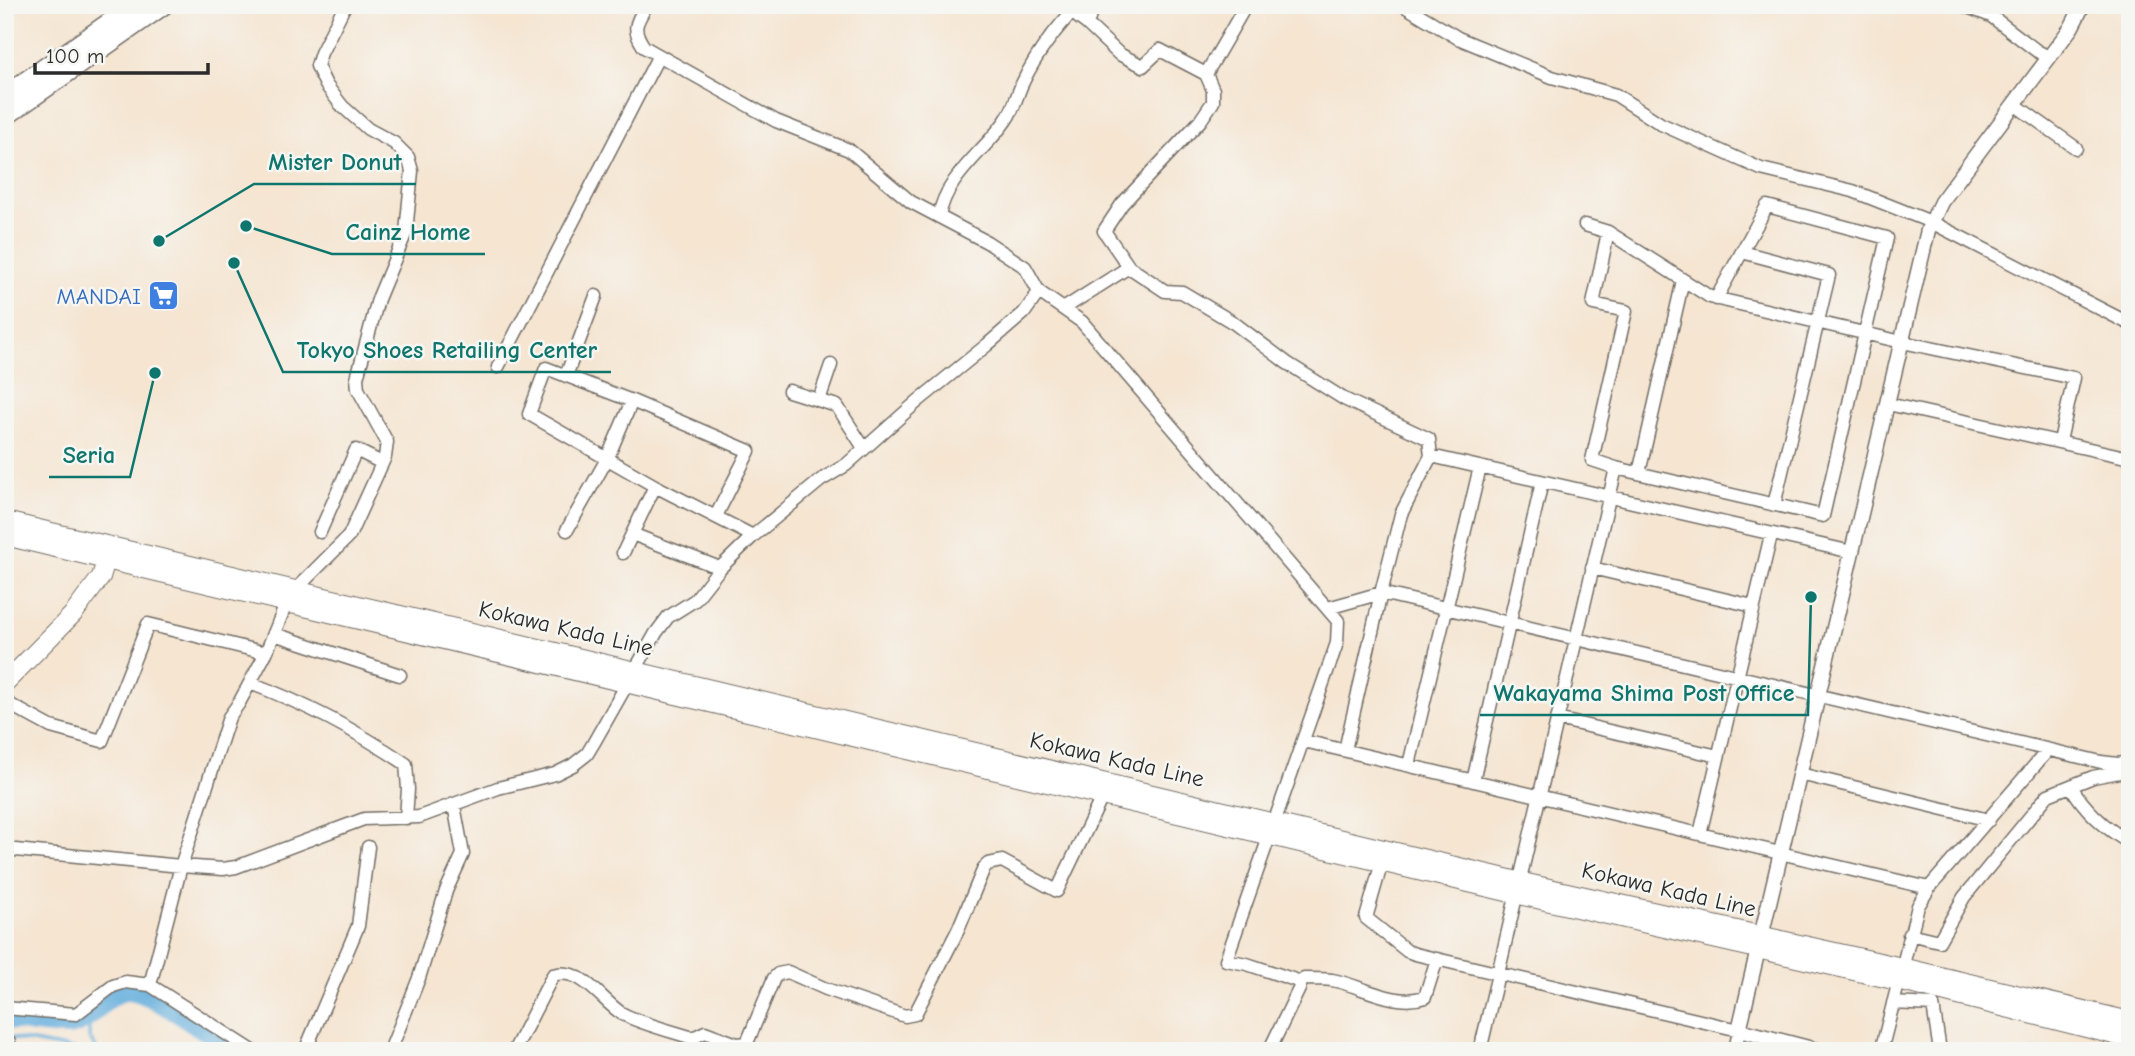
<svg xmlns="http://www.w3.org/2000/svg" width="2135" height="1056" font-family="'Comic Neue',sans-serif">
	<style>
		.lines { fill: none; stroke-linecap: round; stroke-linejoin: round }
		.stream { stroke: #65aedd; stroke-width: 3.5 }
		.river { stroke: #65aedd; stroke-width: 21 }
		.minor-casing { stroke: #726c65; stroke-width: 15 }
		.tertiary-casing { stroke: #726c65; stroke-width: 17 }
		.primary-casing { stroke: #726c65; stroke-width: 20 }
		.trunk-casing { stroke: #726c65; stroke-width: 22 }
		.minor { stroke: #fff; stroke-width: 12 }
		.tertiary { stroke: #fff; stroke-width: 14 }
		.primary { stroke: #fff; stroke-width: 18 }
		.trunk { stroke: #fff; stroke-width: 19 }
		.labels { text-anchor: middle; stroke-width: 5; stroke-linejoin: round; paint-order: stroke }
		.shop-label { font-size: 23px; fill: #366cbe; stroke: #f6f6f2; text-anchor: end }
		.street-label { font-size: 23px; fill: #2b2b2b; stroke: #f6f6f2 }
		.leader { fill: none; stroke: #0f766e; stroke-width: 2.5 }
		.callout-dot { fill: #0f766e; stroke: #f6f6f2; stroke-width: 2.5 }
		.callout-label { font-size: 24px; text-anchor: middle; font-weight: bold; fill: #0f766e; stroke: #f6f6f2; stroke-width: 5; stroke-linejoin: round; paint-order: stroke }
	</style>
	<rect width="100%" height="100%" fill="#f6f6f2"/>
	<filter id="ink" filterUnits="userSpaceOnUse"><feTurbulence type="fractalNoise" baseFrequency=".0143" numOctaves="2"/><feDisplacementMap in="SourceGraphic" scale="14" xChannelSelector="R" yChannelSelector="G"/><feConvolveMatrix kernelMatrix="1 2 1 2 8 2 1 2 1" color-interpolation-filters="sRGB"/></filter>
	<filter id="wash" filterUnits="userSpaceOnUse"><feTurbulence type="fractalNoise" baseFrequency=".00686" numOctaves="4" result="noise"/><feDisplacementMap in="SourceGraphic" scale="28" xChannelSelector="R" yChannelSelector="G"/><feGaussianBlur stdDeviation="1.57" result="paint"/><feColorMatrix in="noise" values="0 0 0 0 0 0 0 0 0 0 0 0 0 0 0 0 0 1.4 0 .05"/><feComposite in="paint" operator="in"/></filter>
	<g filter="url(#wash)">
		<rect width="100%" height="100%" fill="#f5e5d1"/>
		<g class="lines">
			<!-- stream -->
			<path class="stream" d="M 89,1015 L 89,1038 L 98,1051
				M 5,1037 L 82,1051
				M 2033,1051 L 2064,1051"/>
			<!-- river -->
			<path class="river" d="M 5,1018 C 21,1020 56,1027 70,1025 C 93,1021 105,990 130,990 C 151,990 216,1038 237,1051"/>
		</g>
	</g>
	<g filter="url(#ink)">
		<g class="lines">
			<defs>
				<path id="minor" d="M 647,5 C 636,23 631,28 644,47 L 776,121 L 849,150 L 911,202 L 987,242 L 1025,267 L 1039,292 L 1082,322 L 1338,621 L 1337,643 L 1226,960 L 1247,964 L 1301,982 L 1299,989 L 1269,1051
					M 1094,5 L 1087,24 L 1119,54 L 1143,66 L 1160,50 L 1206,74 L 1213,90 L 1213,102 L 1200,121 L 1122,204 L 1104,231 L 1129,267 L 1165,291 L 1182,292 L 1234,323 L 1287,363 L 1344,399 L 1429,439 L 1431,456 L 1401,514 L 1381,593 L 1345,750
					M 1403,5 L 1458,38 L 1552,77 L 1616,95 L 1661,124 L 1761,169 L 1853,191 L 1931,222 L 2130,324
					M 1962,5 L 1991,16 L 2037,51 L 2049,57
					M 1206,74 L 1246,5
					M 2014,104 L 2076,148
					M 939,217 C 945,177 985,151 1006,120 C 1015,108 1017,93 1024,80 C 1035,57 1052,34 1070,14 L 1075,15 L 1087,24
					M 1585,225 L 1608,232 L 1710,297 L 1902,342 L 2074,378 L 2060,441
					M 1742,252 L 1829,275 L 1774,505
					M 1063,309 L 1129,267
					M 498,367 L 658,57
					M 566,376 L 596,296
					M 789,391 L 837,406 L 864,448
					M 819,400 L 831,365
					M 1888,404 L 2130,458
					M 1431,456 L 1852,552
					M 1616,468 L 1823,516 L 1887,238 L 1767,206 L 1716,299
					M 1639,473 L 1683,280
					M 716,516 L 749,451 L 632,401 L 546,368 L 529,414 L 655,486 L 753,536
					M 567,530 L 607,459 L 632,401
					M 320,532 L 356,450 L 382,463
					M 632,534 L 720,568
					M 623,553 L 655,486
					M 1592,568 L 1753,606
					M 1328,608 L 1381,593 L 2101,762 L 2118,764 L 2130,762
					M 274,634 L 400,675
					M 250,683 C 304,703 357,731 406,764 L 408,789 L 406,818
					M 5,702 L 51,727 L 102,741 L 148,624 L 266,653
					M 1557,719 L 1718,756
					M 1304,741 L 1929,888
					M 1409,765 L 1480,467
					M 1800,774 L 1989,820
					M 1473,781 L 1542,482
					M 2071,786 C 2085,811 2105,828 2130,843
					M 1700,834 L 1771,535
					M 5,849 L 181,866 L 223,869 L 236,867 L 364,819 L 419,817 L 498,788 L 555,774 L 573,765 L 587,754 L 593,744 L 656,633 L 668,617 L 695,600 L 720,568 L 753,536 L 821,480 L 846,465 L 918,401 L 987,345 L 1024,313 L 1039,292
					M 1382,862 L 1366,918 L 1407,951 L 1415,954 L 1739,1030 L 1735,1051
					M 1909,934 L 1939,941 L 1964,897 L 2048,795 L 2093,777 L 2130,770
					M 1301,982 L 1304,979 C 1313,979 1323,979 1332,980 C 1363,986 1394,1007 1425,997 L 1437,959
					M 150,985 L 181,866 L 229,717 L 239,703 L 266,653 L 286,604 L 305,580 L 349,536 L 385,457 L 387,442 L 358,389 L 357,378 L 378,299 L 406,232 L 412,171 L 408,157 L 394,143 L 368,129 L 342,106 L 326,85 L 317,66 L 321,53 L 345,5
					M 1893,1003 L 1933,1005 L 1940,1051
					M 5,1008 L 76,1014 L 113,986 L 126,982 L 150,985 L 253,1051
					M 6,1051 L 9,1042
					M 305,1051 L 358,926 L 368,847
					M 390,1051 L 419,978 L 446,891 L 463,854 L 454,805
					M 514,1051 L 553,975 C 581,966 601,1000 621,1013 C 636,1022 674,1032 693,1038 L 705,1032 L 737,1044 L 747,1043 L 774,978 L 778,974 L 788,972 L 826,989 L 905,1016 L 915,1014 L 958,930 L 984,868 L 988,864 L 1002,861 L 1057,891 L 1103,795
					M 1480,1051 L 1616,468 L 1592,460 L 1626,311 L 1593,304 L 1608,232
					M 1881,1051 L 1918,906 L 1929,888 L 2048,750"/>
				<path id="tertiary" d="M 1820,1051 L 1739,1030 L 1928,230 L 1941,202 L 2071,28 L 2083,5"/>
				<path id="primary" d="M 5,521 L 1518,881 L 1902,967 L 2130,1021
					M 5,536 L 1515,894 L 1898,981 L 2130,1039
					M 5,683 L 74,613 L 101,577 L 109,550"/>
				<path id="trunk" d="M 5,96 L 135,5
					M 5,116 L 163,5"/>
			</defs>
			<!-- minor casing -->
			<use href="#minor" class="minor-casing"/>
			<!-- tertiary casing -->
			<use href="#tertiary" class="tertiary-casing"/>
			<!-- primary casing -->
			<use href="#primary" class="primary-casing"/>
			<!-- trunk casing -->
			<use href="#trunk" class="trunk-casing"/>
			<!-- minor -->
			<use href="#minor" class="minor"/>
			<!-- tertiary -->
			<use href="#tertiary" class="tertiary"/>
			<!-- primary -->
			<use href="#primary" class="primary"/>
			<!-- trunk -->
			<use href="#trunk" class="trunk"/>
		</g>
	</g>
	<!-- icons -->
	<defs>
		<symbol id="supermarket-square" viewBox="-11 -11 22 22"><rect x="-9" y="-9" width="18" height="18" rx="4" fill="#3f7fe0" stroke="#f6f6f2"/><path d="M-6-5.5h2.5l.6 2H6L4.5 2H-2.5L-4.4-4H-6ZM-1.5 3.2a1.3 1.3 0 1 0 .1 0ZM3 3.2a1.3 1.3 0 1 0 .1 0Z" fill="#fff"/></symbol>
	</defs>
	<g fill-rule="evenodd">
		<use href="#supermarket-square" x="146" y="278" width="35" height="35"/>
	</g>
	<g class="labels">
		<!-- shop labels -->
		<g class="shop-label">
			<text x="141" y="304">MANDAI</text>
		</g>
		<!-- street labels -->
		<g class="street-label">
			<text transform="translate(566 628) rotate(13)" y="8">Kokawa Kada Line</text>
			<text transform="translate(1117 759) rotate(13)" y="8">Kokawa Kada Line</text>
			<text transform="translate(1669 889) rotate(13)" y="8">Kokawa Kada Line</text>
		</g>
	</g>
	<!-- callouts -->
	<path class="leader" d="M159 241L254 184H416M246 226L332 254H485M234 263L283 372H611M155 373L130 477H49M1811 597L1808 715H1480"/>
	<g class="callout-dot">
		<circle cx="159" cy="241" r="7"/>
		<circle cx="246" cy="226" r="7"/>
		<circle cx="234" cy="263" r="7"/>
		<circle cx="155" cy="373" r="7"/>
		<circle cx="1811" cy="597" r="7"/>
	</g>
	<g class="callout-label">
		<text x="335" y="170">Mister Donut</text>
		<text x="408" y="240">Cainz Home</text>
		<text x="447" y="358">Tokyo Shoes Retailing Center</text>
		<text x="89" y="463">Seria</text>
		<text x="1644" y="701">Wakayama Shima Post Office</text>
	</g>
	<!-- margin -->
	<rect width="2135" height="1056" fill="none" stroke="#f6f6f2" stroke-width="28"/>
	<!-- scale -->
	<path d="M35 63v10h173v-10" fill="none" stroke="#2b2b2b" stroke-width="3.5"/>
	<text x="46" y="63" font-size="21" fill="#2b2b2b" stroke="#f6f6f2" stroke-width="5" paint-order="stroke">100 m</text>
</svg>
